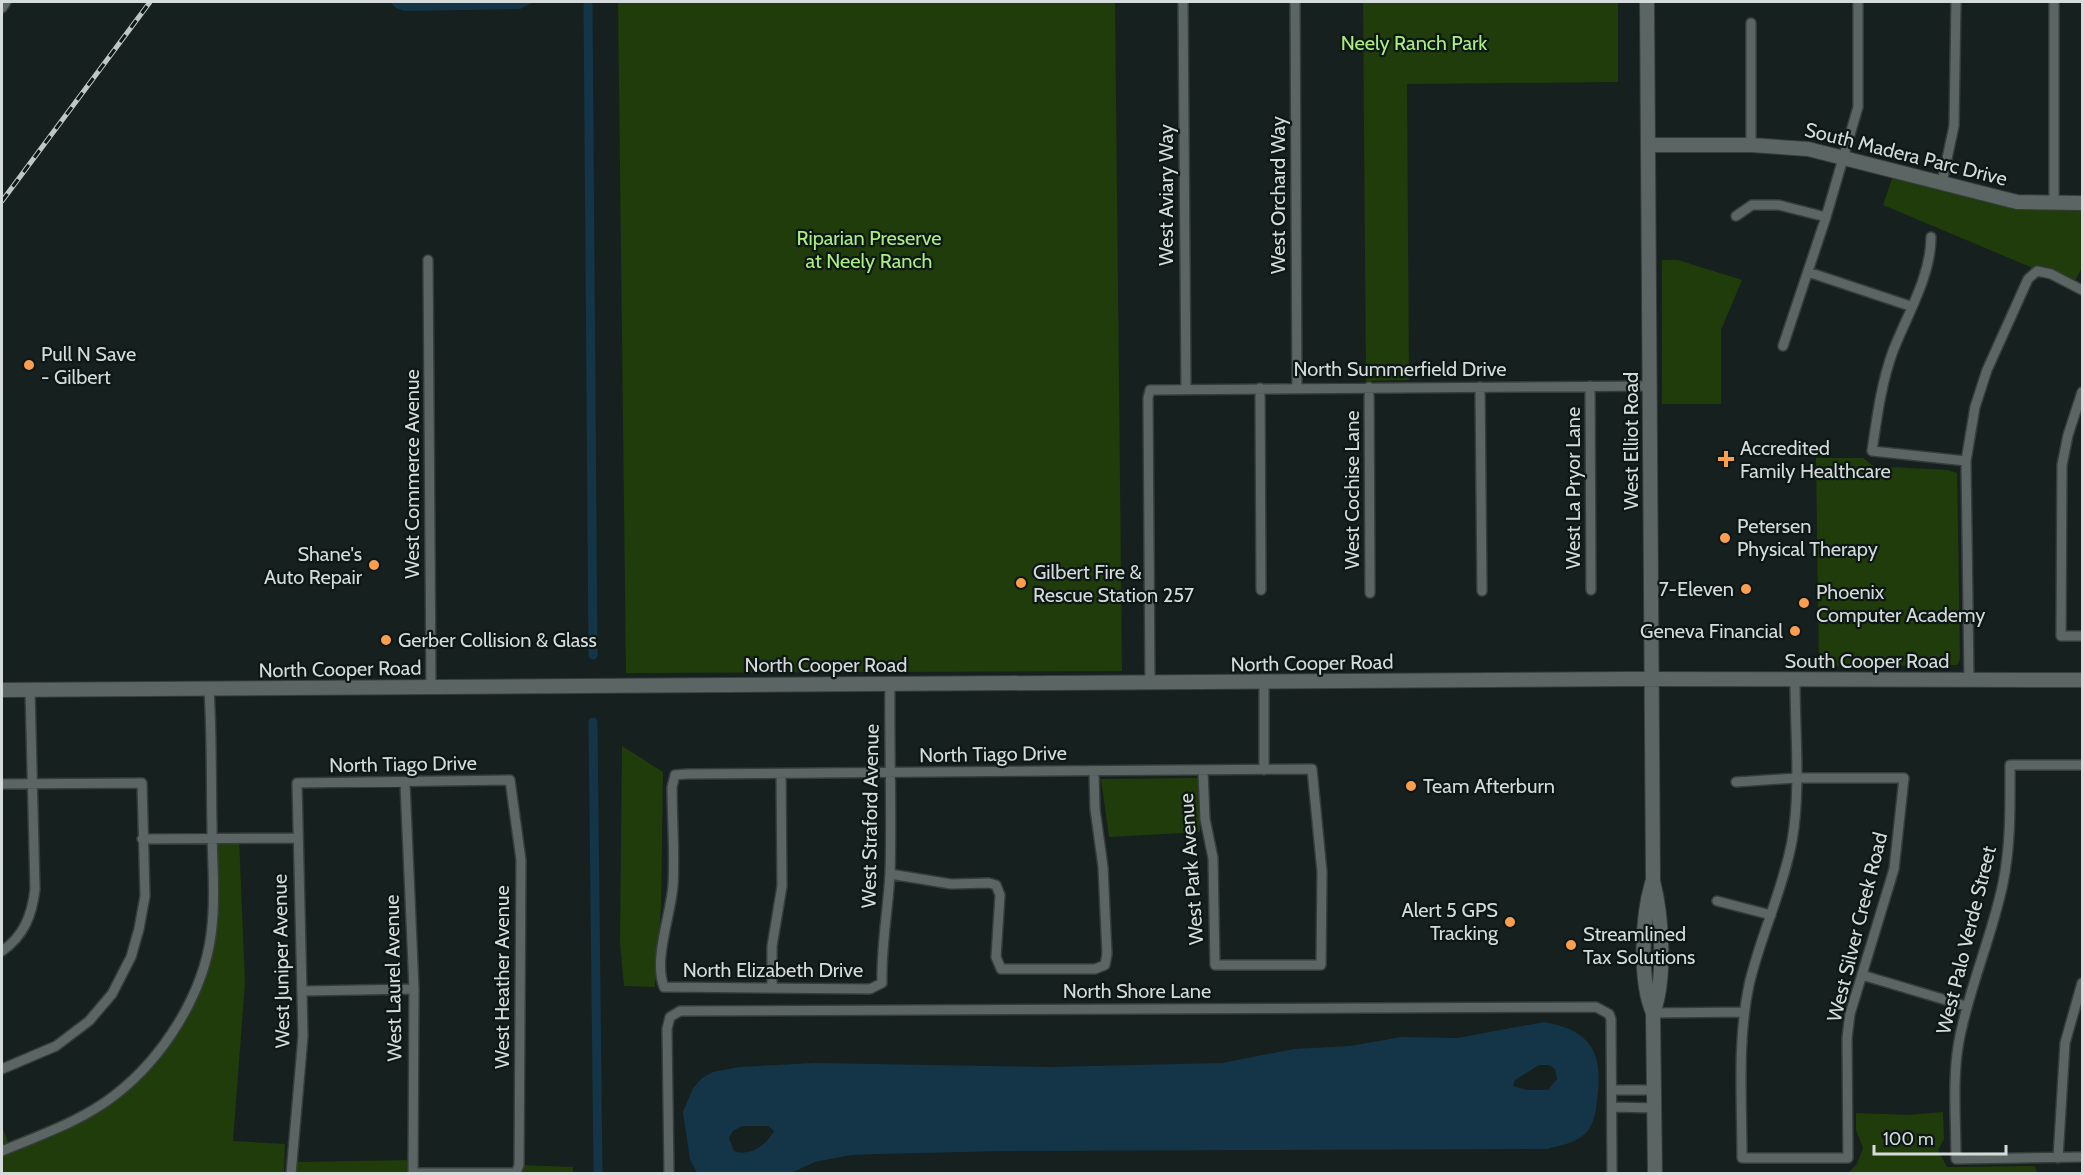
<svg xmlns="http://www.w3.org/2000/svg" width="2084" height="1175" font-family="Cabin,sans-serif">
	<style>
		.green { fill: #203c0a }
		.water { fill: #133547; fill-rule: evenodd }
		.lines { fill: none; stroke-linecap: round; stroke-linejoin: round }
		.canal { stroke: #133547; stroke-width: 9 }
		.street-casing { stroke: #353c3a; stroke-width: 12 }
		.secondary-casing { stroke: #353c3a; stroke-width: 16 }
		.street { stroke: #5b6664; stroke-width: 9 }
		.secondary { stroke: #5b6664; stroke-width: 14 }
		.rail-casing { stroke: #c0c6c5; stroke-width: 5 }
		.rail { stroke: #0d1715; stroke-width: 3; stroke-dasharray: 9; stroke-linecap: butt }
		.poi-dot { fill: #fb9e50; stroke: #0d1715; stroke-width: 2 }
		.labels { text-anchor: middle; stroke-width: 4.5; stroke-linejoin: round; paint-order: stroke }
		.park-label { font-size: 20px; fill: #aaee80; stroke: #0d1715 }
		.street-label { font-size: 20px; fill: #d5dbda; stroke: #0d1715 }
		.poi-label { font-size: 20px; fill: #d5dbda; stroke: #0d1715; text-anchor: start }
	</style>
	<rect width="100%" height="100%" fill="#16201e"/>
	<!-- green -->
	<path class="green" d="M 618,2 L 1115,2 L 1122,671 L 626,673 Z
		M 1363,2 L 1618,2 L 1618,82 L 1407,84 L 1409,380 L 1366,381 Z
		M 1895,170 L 2017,202 L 2082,203 L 2082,267 L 2073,285 L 1883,205 Z
		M 1662,260 L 1678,260 L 1742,280 L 1721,330 L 1721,404 L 1662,404 Z
		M 1816,458 L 1863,458 L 1873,466 L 1948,470 L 1957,473 L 1960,659 L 1957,665 L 1819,666 Z
		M 622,746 L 663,772 L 661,907 L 655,987 L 624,986 L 620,943 Z
		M 1198,778 L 1200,832 L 1109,837 L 1101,779 Z
		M 239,838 L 245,983 L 233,1141 L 285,1144 L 284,1173 L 2,1173 L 2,1126 L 10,1147 L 115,1095 L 164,1045 L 201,974 L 211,936 L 212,839 Z
		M 1943,1112 L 1944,1139 L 1938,1150 L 1947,1167 L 2035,1166 L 2037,1173 L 1848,1173 L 1857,1164 L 1863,1148 L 1856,1130 L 1856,1113 L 1908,1115 Z
		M 413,1160 L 413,1173 L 515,1173 L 519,1165 L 573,1167 L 573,1174 L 297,1174 L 297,1162 Z"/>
	<!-- water -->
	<path class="water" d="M 390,2 L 533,2 L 520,9 L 405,11 L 396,8 Z
		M 1544,1022 C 1591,1030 1604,1053 1597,1100 C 1596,1112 1594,1125 1585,1134 C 1574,1144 1560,1145 1547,1149 L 1005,1151 L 878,1154 L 851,1155 L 815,1162 L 791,1173 L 698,1174 L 690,1160 L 683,1112 L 693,1088 L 702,1078 L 713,1072 L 739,1067 L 815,1063 L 1051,1067 L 1222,1063 L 1294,1049 L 1350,1046 L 1401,1037 L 1458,1038 ZM 1539,1065 L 1549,1065 L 1555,1069 L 1557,1079 L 1548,1090 L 1527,1090 L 1513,1086 L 1515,1080 ZM 742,1126 L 768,1126 L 774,1131 C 766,1145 751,1157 734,1151 L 729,1138 L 733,1131 Z"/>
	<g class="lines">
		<!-- canal -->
		<path class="canal" d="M 588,2 L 593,655
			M 593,722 L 598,1174"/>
		<defs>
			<path id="street" d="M 1183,2 L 1186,389
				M 1295,2 L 1297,388
				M 2054,2 L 2054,203
				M 2,8 L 6,2
				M 1751,23 L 1751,145
				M 1942,182 L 1954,126 L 1956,2
				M 1736,216 L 1752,205 L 1779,205 L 1826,217
				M 1931,237 C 1931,276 1907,315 1893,351 C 1881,384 1877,417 1872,451 L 1966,461
				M 428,260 L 431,687
				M 1808,272 L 1910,306
				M 1783,346 L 1826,217 L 1858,107 L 1858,2
				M 1590,386 L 1591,590
				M 1369,387 L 1370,593
				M 1480,387 L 1482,591
				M 1260,388 L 1261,590
				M 2082,392 L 2068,435 L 2062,465 L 2061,636 L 2082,636
				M 1969,680 L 1966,461 L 1975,407 L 1987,370 L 2028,279 L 2037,271 L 2051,274 L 2082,290
				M 890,684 C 889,747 892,811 890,873 C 888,911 881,946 882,983 L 870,989 L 664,987 C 653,959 671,915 673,885 C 675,853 672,820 672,787 L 675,775 L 687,774 L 1312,769 L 1322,872 L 1321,965 L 1215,965 L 1213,858 L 1205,819 L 1203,771
				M 1150,684 L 1148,398 L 1150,390 L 1650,386
				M 2082,765 L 2010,765 C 2010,805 2011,844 2003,883 C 1992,937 1969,987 1959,1041 C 1952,1079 1956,1120 1956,1159 L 2082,1157
				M 1264,770 L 1264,683
				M 1736,782 L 1796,778 L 1904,778 L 1894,869 L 1850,1014 L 1847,1038 L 1848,1158 L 1742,1158 C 1742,1101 1737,1042 1749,985 C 1760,937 1783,890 1792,841 C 1801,789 1795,734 1795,681
				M 2,784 L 142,783 L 145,896 L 139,929 L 131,957 L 112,994 L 89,1021 L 56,1046 L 2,1069
				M 142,839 L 297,838
				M 890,874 L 951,884 L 989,883 L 996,885 L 1000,895 L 996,957 L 1001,969 L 1095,969 L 1105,965 L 1107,954 L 1103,867 L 1095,809 L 1094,771
				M 1717,901 L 1771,915
				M 2,951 C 24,936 32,915 35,889 L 30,689
				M 1862,975 L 1966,1006
				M 772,988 L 772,946 L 782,886 L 781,774
				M 303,991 L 414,989
				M 1653,1013 L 1744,1012
				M 1612,1090 L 1654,1090
				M 1612,1107 L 1655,1108
				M 2,1151 C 40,1135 82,1121 115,1095 C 163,1058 203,995 211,935 C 216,898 212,862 212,826 C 211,781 212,735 209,690
				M 2058,1158 L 2065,1043 L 2082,983
				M 291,1174 L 303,1036 L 297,783 L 510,780 L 521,860 L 519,1165 L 516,1173 L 413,1173 L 414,989 L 405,783
				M 669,1174 L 667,1029 L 670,1017 L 680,1011 L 1596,1007 L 1609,1014 L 1611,1019 L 1612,1174"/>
			<path id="secondary" d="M 1647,2 L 1653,881 C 1662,916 1666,979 1653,1013 L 1655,1174
				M 1648,145 L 1751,145 L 1808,149 L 2017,202 L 2082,203
				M 2,690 L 1626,679 L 2082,680
				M 1652,883 C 1642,917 1639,980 1653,1013"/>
		</defs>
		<!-- street casing -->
		<use href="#street" class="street-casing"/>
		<!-- secondary casing -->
		<use href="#secondary" class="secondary-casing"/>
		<!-- street -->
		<use href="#street" class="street"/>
		<!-- secondary -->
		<use href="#secondary" class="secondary"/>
		<defs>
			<path id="rail" d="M 2,201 L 150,2"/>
		</defs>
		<!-- rail casing -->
		<use href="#rail" class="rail-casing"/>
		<!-- rail -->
		<use href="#rail" class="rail"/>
	</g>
	<!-- markers -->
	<g class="poi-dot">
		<circle cx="29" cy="365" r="6"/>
		<path d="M1723 450h6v6h6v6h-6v6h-6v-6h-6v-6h6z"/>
		<circle cx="1725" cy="538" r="6"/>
		<circle cx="374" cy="565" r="6"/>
		<circle cx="1021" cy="583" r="6"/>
		<circle cx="1746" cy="589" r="6"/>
		<circle cx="1804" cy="603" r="6"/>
		<circle cx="1795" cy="631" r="6"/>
		<circle cx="386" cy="640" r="6"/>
		<circle cx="1411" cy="786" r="6"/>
		<circle cx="1510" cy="922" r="6"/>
		<circle cx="1571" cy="945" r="6"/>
	</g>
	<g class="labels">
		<!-- park labels -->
		<g class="park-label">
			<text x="1414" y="50">Neely Ranch Park</text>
			<text x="869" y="245">Riparian Preserve<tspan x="869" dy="23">at Neely Ranch</tspan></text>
		</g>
		<!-- street labels -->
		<g class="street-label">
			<text transform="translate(1906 154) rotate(14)" y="7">South Madera Parc Drive</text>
			<text transform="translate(1166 195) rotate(-90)" y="7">West Aviary Way</text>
			<text transform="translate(1278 195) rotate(-90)" y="7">West Orchard Way</text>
			<text x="1400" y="376">North Summerfield Drive</text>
			<text transform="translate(1631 441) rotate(-90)" y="7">West Elliot Road</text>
			<text transform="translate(412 474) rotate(-90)" y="7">West Commerce Avenue</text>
			<text transform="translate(1573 488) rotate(-90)" y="7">West La Pryor Lane</text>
			<text transform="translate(1352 490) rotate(-90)" y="7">West Cochise Lane</text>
			<text x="1867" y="668">South Cooper Road</text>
			<text transform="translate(1312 663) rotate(-1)" y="7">North Cooper Road</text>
			<text x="826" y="672">North Cooper Road</text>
			<text transform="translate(340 669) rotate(-1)" y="7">North Cooper Road</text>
			<text transform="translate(993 754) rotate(-1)" y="7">North Tiago Drive</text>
			<text transform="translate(403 764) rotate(-1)" y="7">North Tiago Drive</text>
			<text transform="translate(870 816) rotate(-89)" y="7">West Straford Avenue</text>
			<text transform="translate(1191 869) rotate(-94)" y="7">West Park Avenue</text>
			<text transform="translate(1857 927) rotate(-76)" y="7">West Silver Creek Road</text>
			<text transform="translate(1966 940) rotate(-76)" y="7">West Palo Verde Street</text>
			<text transform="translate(281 961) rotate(-91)" y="7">West Juniper Avenue</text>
			<text x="773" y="977">North Elizabeth Drive</text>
			<text transform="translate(502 977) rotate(-90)" y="7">West Heather Avenue</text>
			<text transform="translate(393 978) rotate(-91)" y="7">West Laurel Avenue</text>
			<text x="1137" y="998">North Shore Lane</text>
		</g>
		<!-- poi labels -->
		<g class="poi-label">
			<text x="41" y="361">Pull N Save<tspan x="41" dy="23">- Gilbert</tspan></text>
			<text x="1740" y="455">Accredited<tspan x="1740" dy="23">Family Healthcare</tspan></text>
			<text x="1737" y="533">Petersen<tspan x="1737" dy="23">Physical Therapy</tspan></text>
			<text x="362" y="561" text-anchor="end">Shane's<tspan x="362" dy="23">Auto Repair</tspan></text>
			<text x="1033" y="579">Gilbert Fire &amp;<tspan x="1033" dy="23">Rescue Station 257</tspan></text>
			<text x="1734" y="596" text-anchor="end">7-Eleven</text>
			<text x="1816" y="599">Phoenix<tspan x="1816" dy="23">Computer Academy</tspan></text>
			<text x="1783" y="638" text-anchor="end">Geneva Financial</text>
			<text x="398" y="647">Gerber Collision &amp; Glass</text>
			<text x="1423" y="793">Team Afterburn</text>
			<text x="1498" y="917" text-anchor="end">Alert 5 GPS<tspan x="1498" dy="23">Tracking</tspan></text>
			<text x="1583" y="941">Streamlined<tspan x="1583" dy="23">Tax Solutions</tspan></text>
		</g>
	</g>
	<!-- border -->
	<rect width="2084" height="1175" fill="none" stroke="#d5dbda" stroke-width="6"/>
	<!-- scale -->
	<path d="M1874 1145v9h132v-9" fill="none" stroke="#d5dbda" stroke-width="3"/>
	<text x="1883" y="1145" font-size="18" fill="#d5dbda" stroke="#0d1715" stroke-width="4.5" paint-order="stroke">100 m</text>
</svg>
